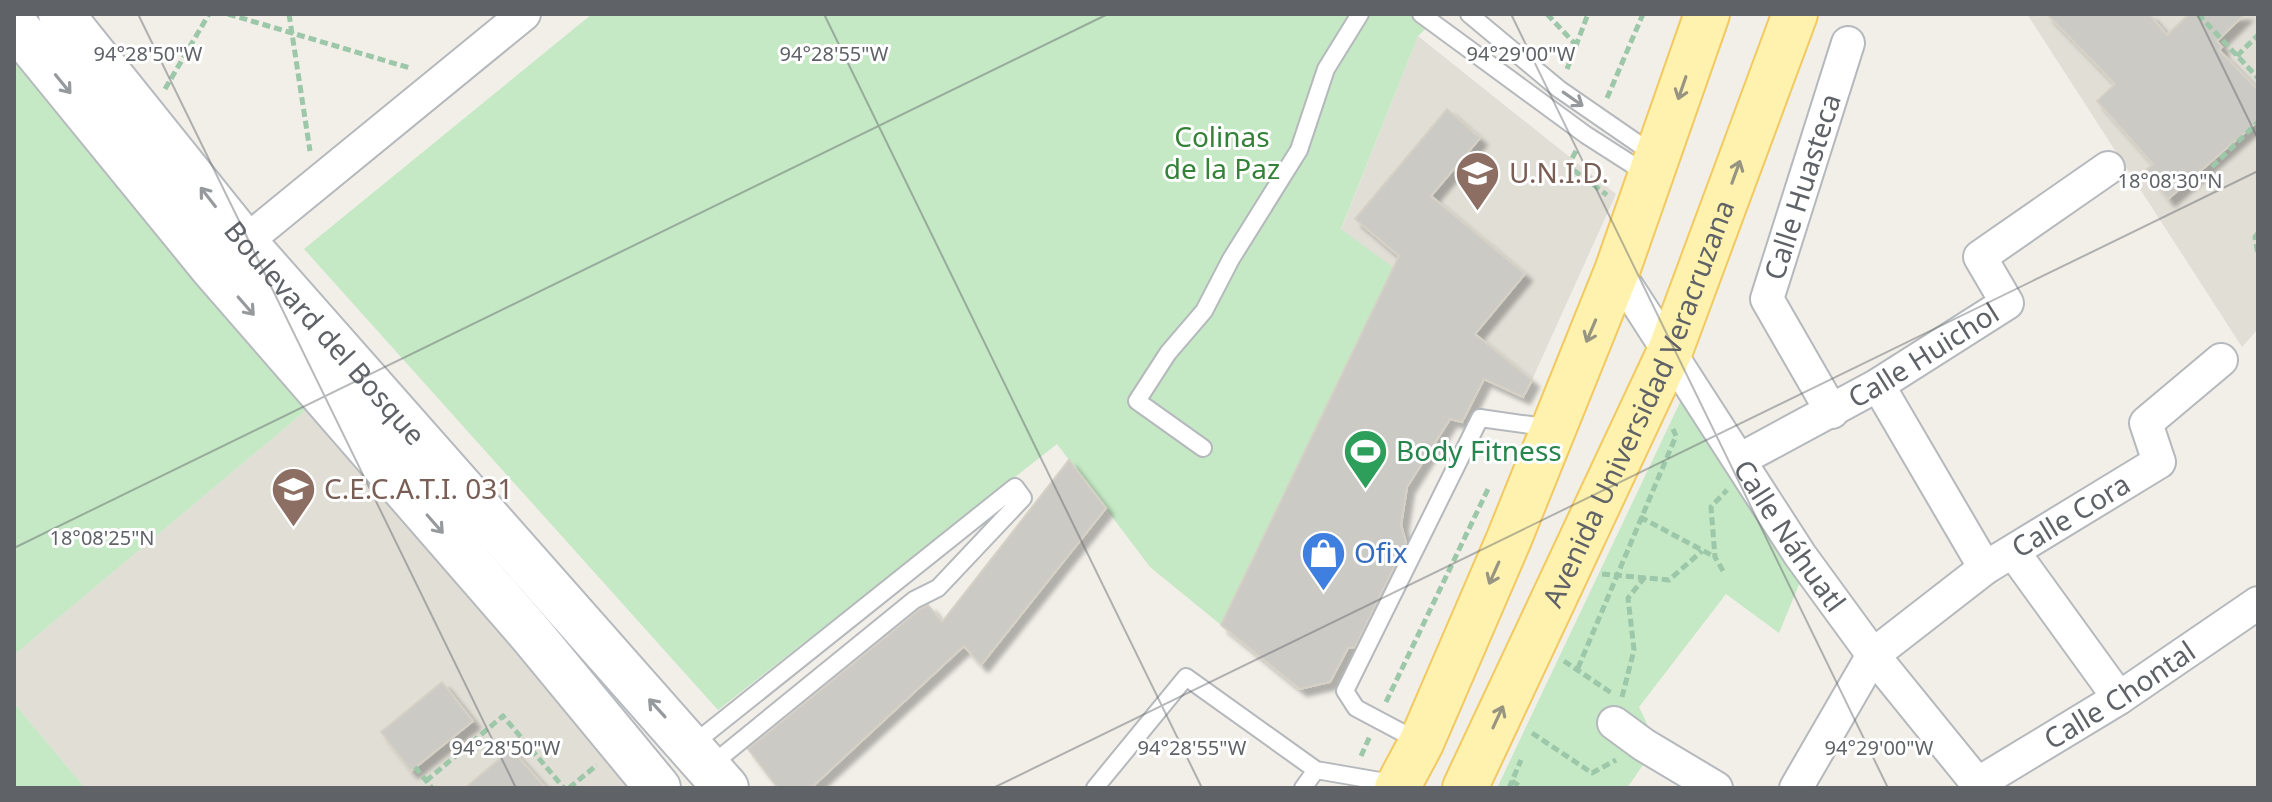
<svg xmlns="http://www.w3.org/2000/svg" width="2272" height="802" font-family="'Noto Sans',sans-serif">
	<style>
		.education { fill: #e1ded6 }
		.green { fill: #c5e8c5 }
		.building { fill: #cccac5; stroke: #d6d1c6; stroke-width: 2; filter: url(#shadow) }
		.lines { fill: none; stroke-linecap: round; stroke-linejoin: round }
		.lane-casing { stroke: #b5b8bc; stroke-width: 20 }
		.street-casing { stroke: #b5b8bc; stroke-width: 36 }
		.secondary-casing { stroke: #b6babf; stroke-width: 48 }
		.primary-casing { stroke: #f2c960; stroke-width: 48 }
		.path { stroke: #9cc7a9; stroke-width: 5; stroke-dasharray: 8 4; stroke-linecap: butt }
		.lane { stroke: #fff; stroke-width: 16 }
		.street { stroke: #fff; stroke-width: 32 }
		.secondary { stroke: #fff; stroke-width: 44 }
		.primary { stroke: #fff2af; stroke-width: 44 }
		.oneway { stroke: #979a9d }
		.oneway2 { stroke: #979581 }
		.ticks { fill: none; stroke: #5f6368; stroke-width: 2; stroke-opacity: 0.45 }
		.labels { text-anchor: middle; stroke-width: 6; stroke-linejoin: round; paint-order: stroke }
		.park-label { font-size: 28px; fill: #348238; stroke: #fff }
		.education-label { font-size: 28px; fill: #785e54; stroke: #fff; text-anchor: start }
		.street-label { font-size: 28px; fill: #5f6368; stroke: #fff }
		.leisure-label { font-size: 28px; fill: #27864d; stroke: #fff; text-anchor: start }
		.shop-label { font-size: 28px; fill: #366cbe; stroke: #fff; text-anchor: start }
		.ticks-label { font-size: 20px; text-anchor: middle; fill: #5f6368; stroke: #fff; stroke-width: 6; stroke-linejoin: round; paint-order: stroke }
	</style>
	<defs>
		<filter id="shadow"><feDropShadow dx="7" dy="7" stdDeviation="2" flood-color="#0004"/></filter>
	</defs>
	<rect width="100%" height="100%" fill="#f1efe8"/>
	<!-- education -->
	<path class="education" d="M 2027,14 L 2258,14 L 2258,329 L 2242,347 Z
		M 1418,36 L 1616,194 L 1532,380 L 1341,230 Z
		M 316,402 L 635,788 L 85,788 L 14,703 L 14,655 Z"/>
	<!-- green -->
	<path class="green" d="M 592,14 L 1441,14 L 1418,36 L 1341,229 L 1394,268 L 1221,625 L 1150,567 L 1057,444 L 718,710 L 304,249 Z
		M 14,49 L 316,402 L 14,655 Z
		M 1684,394 L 1809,560 L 1779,633 L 1726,594 L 1639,707 L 1657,745 L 1627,788 L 1497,788 Z
		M 14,703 L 85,788 L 14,788 Z"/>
	<!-- building -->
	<path class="building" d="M 2047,14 L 2149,14 L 2167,35 L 2189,14 L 2245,14 L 2217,41 L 2222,47 L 2219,50 L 2258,90 L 2258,121 L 2168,199 L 2146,170 L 2153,164 L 2097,101 L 2115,84 Z
		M 1447,109 L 1480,138 L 1431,196 L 1525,274 L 1475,334 L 1532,380 L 1523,397 L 1484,379 L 1462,422 L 1450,419 L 1407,487 L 1401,525 L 1406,543 L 1355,647 L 1348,648 L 1330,682 L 1300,689 L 1221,625 L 1399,256 L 1355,219 Z
		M 1069,460 L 1106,508 L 981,665 L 964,646 L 811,788 L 778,788 L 748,749 L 920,609 L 928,605 L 942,622 Z
		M 442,682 L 473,721 L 411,771 L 381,732 Z
		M 511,749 L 546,788 L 465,788 Z"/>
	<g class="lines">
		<defs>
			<path id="lane" d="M 1421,14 L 1586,135 L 1650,176
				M 1469,14 L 1559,89 L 1656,156
				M 1203,448 L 1137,401 L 1168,353 L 1204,311 L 1231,259 L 1299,150 L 1326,69 L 1360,14
				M 1420,742 L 1356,708 L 1345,691 L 1480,418 L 1551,428
				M 692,745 L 1015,487 L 1023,498 L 938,588 L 914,600 L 710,766
				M 1095,788 L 1186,677 L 1316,770 L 1397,784
				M 1303,788 L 1316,770"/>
			<g id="street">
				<path d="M 228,256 L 524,14"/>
				<path id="s1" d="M 1617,271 L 1800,555 L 1873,655 L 1981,788"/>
				<path d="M 1878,385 L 1985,568"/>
				<path id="s2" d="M 1832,412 L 1767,299 L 1848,43"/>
				<path id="s3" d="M 1741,459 L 1878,385 L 2007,303 L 1980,257 L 2108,168"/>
				<path d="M 2014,553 L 2119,698"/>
				<path d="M 1614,723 L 1644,745 L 1716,788"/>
				<path id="s4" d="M 1977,784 L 2119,698 L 2258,603"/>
				<path id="s5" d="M 1796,788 L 1873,655 L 1985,568 L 2159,462 L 2146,423 L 2221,360"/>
			</g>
			<g id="secondary">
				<path id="s6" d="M 61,14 L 244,242 L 726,788"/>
				<path d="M 14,24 L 213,268 L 530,633 L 658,788"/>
			</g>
			<g id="primary">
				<path d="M 1397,788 L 1421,743 L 1509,539 L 1617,271 L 1707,14"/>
				<path id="s7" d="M 1465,788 L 1670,351 L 1795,14"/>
			</g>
		</defs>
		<!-- lane casing -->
		<use href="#lane" class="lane-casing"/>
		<!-- street casing -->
		<use href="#street" class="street-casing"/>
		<!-- secondary casing -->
		<use href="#secondary" class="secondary-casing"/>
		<!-- primary casing -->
		<use href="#primary" class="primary-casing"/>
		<!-- path -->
		<path class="path" d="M 228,14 L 410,68
			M 289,14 L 310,151
			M 1547,14 L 1576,45
			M 2198,14 L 2258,78
			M 2237,56 L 2258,35
			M 1567,69 L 1588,14
			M 165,89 L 209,14
			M 1607,98 L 1643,14
			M 1576,151 L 1568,166 L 1607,195
			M 2212,167 L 2258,122
			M 2258,233 L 2255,237 L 2258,255
			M 1640,517 L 1715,557
			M 1723,571 L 1715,557 L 1711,507 L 1727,490
			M 1602,574 L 1669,580 L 1702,551
			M 1564,661 L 1613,694
			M 1578,668 L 1676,436 L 1673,429
			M 1622,697 L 1634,650 L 1628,598 L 1645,577
			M 1386,702 L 1489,487
			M 1532,733 L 1592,773 L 1616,760
			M 1361,756 L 1370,736
			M 415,767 L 432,788
			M 426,781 L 503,716 L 564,788
			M 1512,781 L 1522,788
			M 569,788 L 597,765
			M 1509,788 L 1521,760"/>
		<!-- lane -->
		<use href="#lane" class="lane"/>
		<!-- street -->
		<use href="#street" class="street"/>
		<!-- secondary -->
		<use href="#secondary" class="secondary"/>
		<!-- primary -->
		<use href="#primary" class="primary"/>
	</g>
	<!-- one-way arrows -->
	<defs><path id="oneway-shaft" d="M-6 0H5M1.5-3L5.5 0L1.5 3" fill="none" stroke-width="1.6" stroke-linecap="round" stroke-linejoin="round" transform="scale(2)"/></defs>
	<g class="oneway">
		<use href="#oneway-shaft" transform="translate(63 84) rotate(51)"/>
		<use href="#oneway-shaft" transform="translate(1573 99) rotate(35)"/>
		<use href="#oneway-shaft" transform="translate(208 197) rotate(-128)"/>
		<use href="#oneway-shaft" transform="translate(246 306) rotate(49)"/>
		<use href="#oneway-shaft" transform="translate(435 524) rotate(49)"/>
		<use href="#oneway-shaft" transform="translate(657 708) rotate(-132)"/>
	</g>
	<g class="oneway2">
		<use href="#oneway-shaft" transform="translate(1682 88) rotate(109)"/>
		<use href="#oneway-shaft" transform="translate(1736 172) rotate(-70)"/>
		<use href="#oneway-shaft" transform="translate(1591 331) rotate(113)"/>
		<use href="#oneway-shaft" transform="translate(1494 573) rotate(114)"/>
		<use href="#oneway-shaft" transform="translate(1498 717) rotate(-65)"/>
	</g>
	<!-- ticks -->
	<path class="ticks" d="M 138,14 L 516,788M 824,14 L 1202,788M 1511,14 L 1888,788M 2197,14 L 2258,139M 14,548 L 1108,14M 993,788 L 2258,171"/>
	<!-- icons -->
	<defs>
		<symbol id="university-pin" viewBox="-11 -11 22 30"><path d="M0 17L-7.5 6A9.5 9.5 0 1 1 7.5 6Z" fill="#8d6e63" stroke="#fff"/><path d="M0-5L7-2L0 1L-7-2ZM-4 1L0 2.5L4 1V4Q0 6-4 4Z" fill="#fff"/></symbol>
		<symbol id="stadium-pin" viewBox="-11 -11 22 30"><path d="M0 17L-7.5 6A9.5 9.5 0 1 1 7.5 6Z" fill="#2e9e5b" stroke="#fff"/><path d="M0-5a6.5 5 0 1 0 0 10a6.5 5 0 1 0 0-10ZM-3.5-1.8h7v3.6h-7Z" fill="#fff"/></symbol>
		<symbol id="school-pin" viewBox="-11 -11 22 30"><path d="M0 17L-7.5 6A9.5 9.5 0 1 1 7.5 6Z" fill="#8d6e63" stroke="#fff"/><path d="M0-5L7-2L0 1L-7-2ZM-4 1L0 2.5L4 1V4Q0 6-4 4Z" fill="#fff"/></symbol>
		<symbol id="shop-pin" viewBox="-11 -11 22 30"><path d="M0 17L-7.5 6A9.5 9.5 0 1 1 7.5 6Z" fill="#3f7fe0" stroke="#fff"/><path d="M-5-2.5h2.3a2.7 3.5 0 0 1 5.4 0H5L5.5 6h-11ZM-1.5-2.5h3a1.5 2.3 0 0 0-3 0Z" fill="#fff"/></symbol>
	</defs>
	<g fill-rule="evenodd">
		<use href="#university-pin" x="1452" y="148" width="51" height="69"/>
		<use href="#stadium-pin" x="1340" y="426" width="51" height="69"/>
		<use href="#school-pin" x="268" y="464" width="51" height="69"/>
		<use href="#shop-pin" x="1298" y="528" width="51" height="69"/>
	</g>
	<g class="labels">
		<!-- park labels -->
		<g class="park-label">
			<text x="1222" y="147">Colinas<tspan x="1222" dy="32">de la Paz</tspan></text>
		</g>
		<!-- education labels -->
		<g class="education-label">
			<text x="1509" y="183">U.N.I.D.</text>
			<text x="324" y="499">C.E.C.A.T.I. 031</text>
		</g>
		<!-- street labels -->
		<g class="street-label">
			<text dy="10" stroke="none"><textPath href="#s2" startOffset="248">Calle Huasteca</textPath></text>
			<text dy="10" stroke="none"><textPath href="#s6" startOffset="414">Boulevard del Bosque</textPath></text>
			<text dy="10" stroke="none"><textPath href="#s3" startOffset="210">Calle Huichol</textPath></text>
			<text dy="10" stroke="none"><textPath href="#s7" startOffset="422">Avenida Universidad Veracruzana</textPath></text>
			<text dy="10" stroke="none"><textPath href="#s5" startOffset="396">Calle Cora</textPath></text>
			<text dy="10" stroke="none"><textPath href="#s1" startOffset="316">Calle Náhuatl</textPath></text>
			<text dy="10" stroke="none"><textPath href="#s4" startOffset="168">Calle Chontal</textPath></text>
		</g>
		<!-- leisure labels -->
		<g class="leisure-label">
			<text x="1396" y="461">Body Fitness</text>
		</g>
		<!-- shop labels -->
		<g class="shop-label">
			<text x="1354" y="563">Ofix</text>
		</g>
	</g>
	<g class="ticks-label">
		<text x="148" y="61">94°28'50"W</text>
		<text x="834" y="61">94°28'55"W</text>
		<text x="1521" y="61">94°29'00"W</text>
		<text x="2170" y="188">18°08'30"N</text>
		<text x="102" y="545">18°08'25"N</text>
		<text x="506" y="755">94°28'50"W</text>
		<text x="1192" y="755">94°28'55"W</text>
		<text x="1879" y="755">94°29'00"W</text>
	</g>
	<!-- border -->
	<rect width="2272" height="802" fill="none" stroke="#5f6368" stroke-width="32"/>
</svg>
